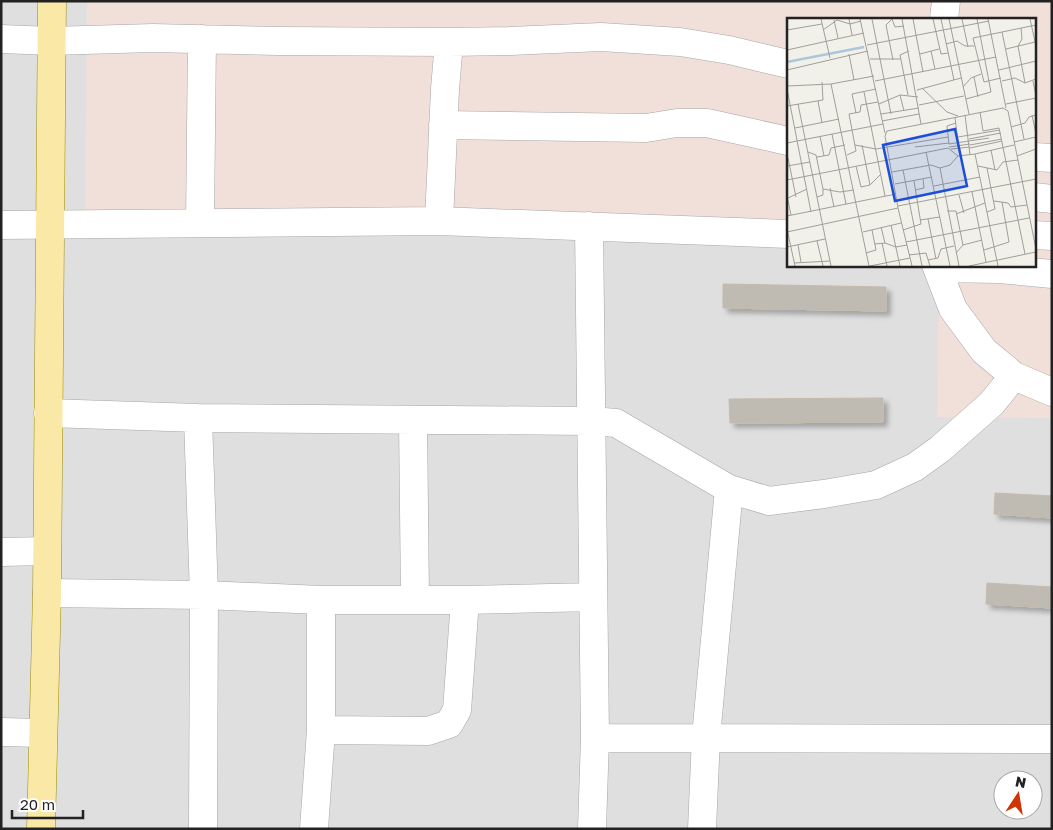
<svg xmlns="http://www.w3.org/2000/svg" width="1053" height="830" font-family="'Golos Text',sans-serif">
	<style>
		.residential { fill: #e0dfdf; fill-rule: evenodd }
		.commercial { fill: #f1e0d9 }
		.building { fill: #bfbab2; stroke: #c3bbab; filter: url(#shadow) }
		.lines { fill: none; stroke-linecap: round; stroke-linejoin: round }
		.minor-casing { stroke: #a6a6a6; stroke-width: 29 }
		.major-casing { stroke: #9b8c04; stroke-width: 29 }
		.minor { stroke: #fff; stroke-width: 28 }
		.major { stroke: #fae9a6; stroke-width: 28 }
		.inset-river { fill: none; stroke: #abc6dd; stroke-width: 2.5 }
		.inset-road { fill: none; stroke: #9f9e99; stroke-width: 1 }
		.view { fill: #1d4ed8; fill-opacity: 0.15; stroke: #1d4ed8; stroke-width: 2.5 }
		.inset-edge { fill: none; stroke: #222; stroke-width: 2.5 }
	</style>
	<defs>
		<filter id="shadow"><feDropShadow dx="4.5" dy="4.5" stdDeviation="2.5" flood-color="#0004"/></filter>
	</defs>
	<rect width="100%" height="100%" fill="#f2f1e9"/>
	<!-- residential -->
	<path class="residential" d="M 1,1 L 1052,1 L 1052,829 L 1,829 ZM 788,19 L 1034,19 L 1034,265 L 788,265 ZM 1003,780 L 1033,780 L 1033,810 L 1003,810 Z"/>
	<!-- commercial -->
	<path class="commercial" d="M 87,1 L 1052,1 L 1052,418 L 937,417 L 939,265 L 1034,265 L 1034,19 L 788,19 L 788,223 L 85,215 Z"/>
	<!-- building -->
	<path class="building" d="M 723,284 L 886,287 L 886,311 L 723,308 Z
		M 883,398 L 883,422 L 730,423 L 729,399 Z
		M 995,493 L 1052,496 L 1052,518 L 994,514 Z
		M 987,583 L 1052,587 L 1052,608 L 986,604 Z"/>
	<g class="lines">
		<defs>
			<path id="minor" d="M 944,19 L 946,1
				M 1,39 L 51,41 L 153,38 L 279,41 L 449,42 L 510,41 L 601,37 L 680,42 L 729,50 L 788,64
				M 443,125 L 646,128 L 677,123 L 707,123 L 788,141
				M 1034,157 L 1052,158
				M 1034,197 L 1052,199
				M 439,221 L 445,89 L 449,42
				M 200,223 L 202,39
				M 1,225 L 439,221 L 788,234
				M 589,226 L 595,738 L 592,829
				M 1034,235 L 1052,236
				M 936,265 L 953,309 L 984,351 L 1014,376 L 1052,392
				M 938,268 L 999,269 L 1052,274
				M 48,413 L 198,418 L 592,421 L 616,423 L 729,489
				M 198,418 L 204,595 L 203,829
				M 413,420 L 415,599
				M 1,552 L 47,551
				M 47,593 L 204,595 L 321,600 L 465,600 L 593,597
				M 321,730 L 428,731 L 449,724 L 457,710 L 465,600
				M 1,732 L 42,733
				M 595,738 L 1052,739
				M 314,829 L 321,730 L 321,600
				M 702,829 L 706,737 L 729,489 L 769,501 L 824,494 L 876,485 L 915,467 L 940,449 L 991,404 L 1014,376"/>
			<path id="major" d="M 41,829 L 47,593 L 52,1"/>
		</defs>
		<!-- minor casing -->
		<use href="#minor" class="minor-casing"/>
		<!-- major casing -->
		<use href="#major" class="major-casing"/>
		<!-- minor -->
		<use href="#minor" class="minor"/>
		<!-- major -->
		<use href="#major" class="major"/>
	</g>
	<!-- overview -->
	<g transform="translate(787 18)">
		<rect width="249" height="249" fill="#f2f1e9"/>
		<path class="inset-river" d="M 0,44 L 77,29"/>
		<path class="inset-road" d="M 34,1 L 43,40M 62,1 L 65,17M 73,1 L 98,115M 85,1 L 104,96M 115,1 L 134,106M 126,1 L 136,54M 146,1 L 154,36 L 161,35M 154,1 L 167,62M 162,1 L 182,96M 175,1 L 181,29M 201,1 L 219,90M 243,1 L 249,28M 47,2 L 51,20M 234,10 L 235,21 L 231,28 L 238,65M 0,12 L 35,6M 36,12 L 50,2 L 63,6 L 74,3M 215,14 L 237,121M 159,26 L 170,23 L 178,28 L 187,28M 80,27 L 202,3M 219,31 L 248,24M 0,32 L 77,15M 144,33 L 148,51M 62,36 L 67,62M 133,36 L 152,31M 83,41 L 114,41M 106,42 L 99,7 L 105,1 L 108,9 L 117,8M 0,52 L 81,33M 212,52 L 249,43M 187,59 L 191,79M 214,60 L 197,64 L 186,20 L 249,7M 88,63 L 209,39M 215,63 L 228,60 L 238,65 L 249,61M 246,63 L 249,78M 44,66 L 82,248M 0,68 L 44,66 L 87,58M 176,69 L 184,60 L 194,56M 135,70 L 160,94 L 171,98M 0,71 L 24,194M 130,72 L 174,60M 77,74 L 98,178M 113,77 L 117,93M 121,77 L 113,37 L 122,33M 179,81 L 204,74 L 190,1M 31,83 L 35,105M 11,86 L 44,248M 92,86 L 113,77 L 131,79M 219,86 L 249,80M 132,87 L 177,78M 0,88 L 36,82 L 35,64M 193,94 L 196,113 L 212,110 L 238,236M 69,95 L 65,76 L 89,71M 94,96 L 132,90M 178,97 L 183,137M 245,97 L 249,116M 168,100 L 173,138M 95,103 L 132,96M 224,109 L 238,105 L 242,99 L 249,97M 8,110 L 52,101M 45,116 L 59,186M 33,118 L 37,138M 171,119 L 213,112M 182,121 L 214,115M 227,124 L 249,119M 0,125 L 96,106M 162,126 L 202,120M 162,126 L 160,108 L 169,105M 68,127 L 89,131 L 161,119M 75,127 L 83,167M 183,127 L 215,121M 128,129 L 162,125M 162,129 L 183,126M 183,130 L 215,123M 164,131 L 183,129M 204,132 L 208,152M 21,134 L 29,137 L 36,171 L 36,177 L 30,179M 139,134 L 163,248M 188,136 L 227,127M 60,137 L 69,133 L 62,96 L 73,94 L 74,87 L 91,84M 171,138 L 163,147 L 153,150 L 172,248M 230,138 L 249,131M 30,139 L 42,137 L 44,130 L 58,127M 1,140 L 9,179M 0,148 L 23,144M 69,148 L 74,169 L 83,167 L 94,156M 191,148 L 210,152 L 216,144 L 231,142M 116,152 L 135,248M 105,154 L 144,147 L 153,150M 0,162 L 161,130 L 171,138 L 188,136 L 211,248M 108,166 L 145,159M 147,168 L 193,159M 43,170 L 47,189M 36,171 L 53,174 L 67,172M 128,172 L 137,170 L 136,161M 185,174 L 199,244M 172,177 L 177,195M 0,178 L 4,197M 1,180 L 20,171M 207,183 L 221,185 L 224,189 L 240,187M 111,188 L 249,161M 111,190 L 125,248M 160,193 L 169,193 L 176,227 L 169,235M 200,194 L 208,191 L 200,150M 169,196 L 198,185M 0,198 L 109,176M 141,201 L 149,241M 133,202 L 153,199M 104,207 L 113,248M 94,209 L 98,225M 0,211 L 8,248M 116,212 L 134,206 L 127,163M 0,214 L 111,190 L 98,118 L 100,113 L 216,90 L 221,93 L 249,231M 76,214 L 114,205M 30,223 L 36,248M 119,224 L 242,200M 95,225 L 100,248M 88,226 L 98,225 L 109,229 L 120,227M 11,227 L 14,244M 176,227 L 195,222M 0,229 L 38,221M 197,232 L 222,224 L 215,184M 79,235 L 89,232 L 85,212M 122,237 L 139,235 L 143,248M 141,242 L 151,240 L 154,231 L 167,228M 7,245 L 43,243M 83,248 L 123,240M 182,248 L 249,234"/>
		<path class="view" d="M 168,111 L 180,168 L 108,183 L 96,127 Z"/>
		<rect width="249" height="249" class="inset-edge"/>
	</g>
	<!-- border -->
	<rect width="1053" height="830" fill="none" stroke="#222222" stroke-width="5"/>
	<!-- north arrow -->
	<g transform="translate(1018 795) rotate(12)"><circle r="24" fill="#ffffff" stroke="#a7a7a7"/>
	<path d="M0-4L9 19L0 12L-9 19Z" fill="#ce3406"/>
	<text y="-8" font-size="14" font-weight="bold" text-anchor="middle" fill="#222222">N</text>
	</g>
	<!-- scale -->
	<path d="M12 810v8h71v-8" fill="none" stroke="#222222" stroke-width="2.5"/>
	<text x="20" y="810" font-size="15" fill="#222222" stroke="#ffffff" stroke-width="4" paint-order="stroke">20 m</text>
</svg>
